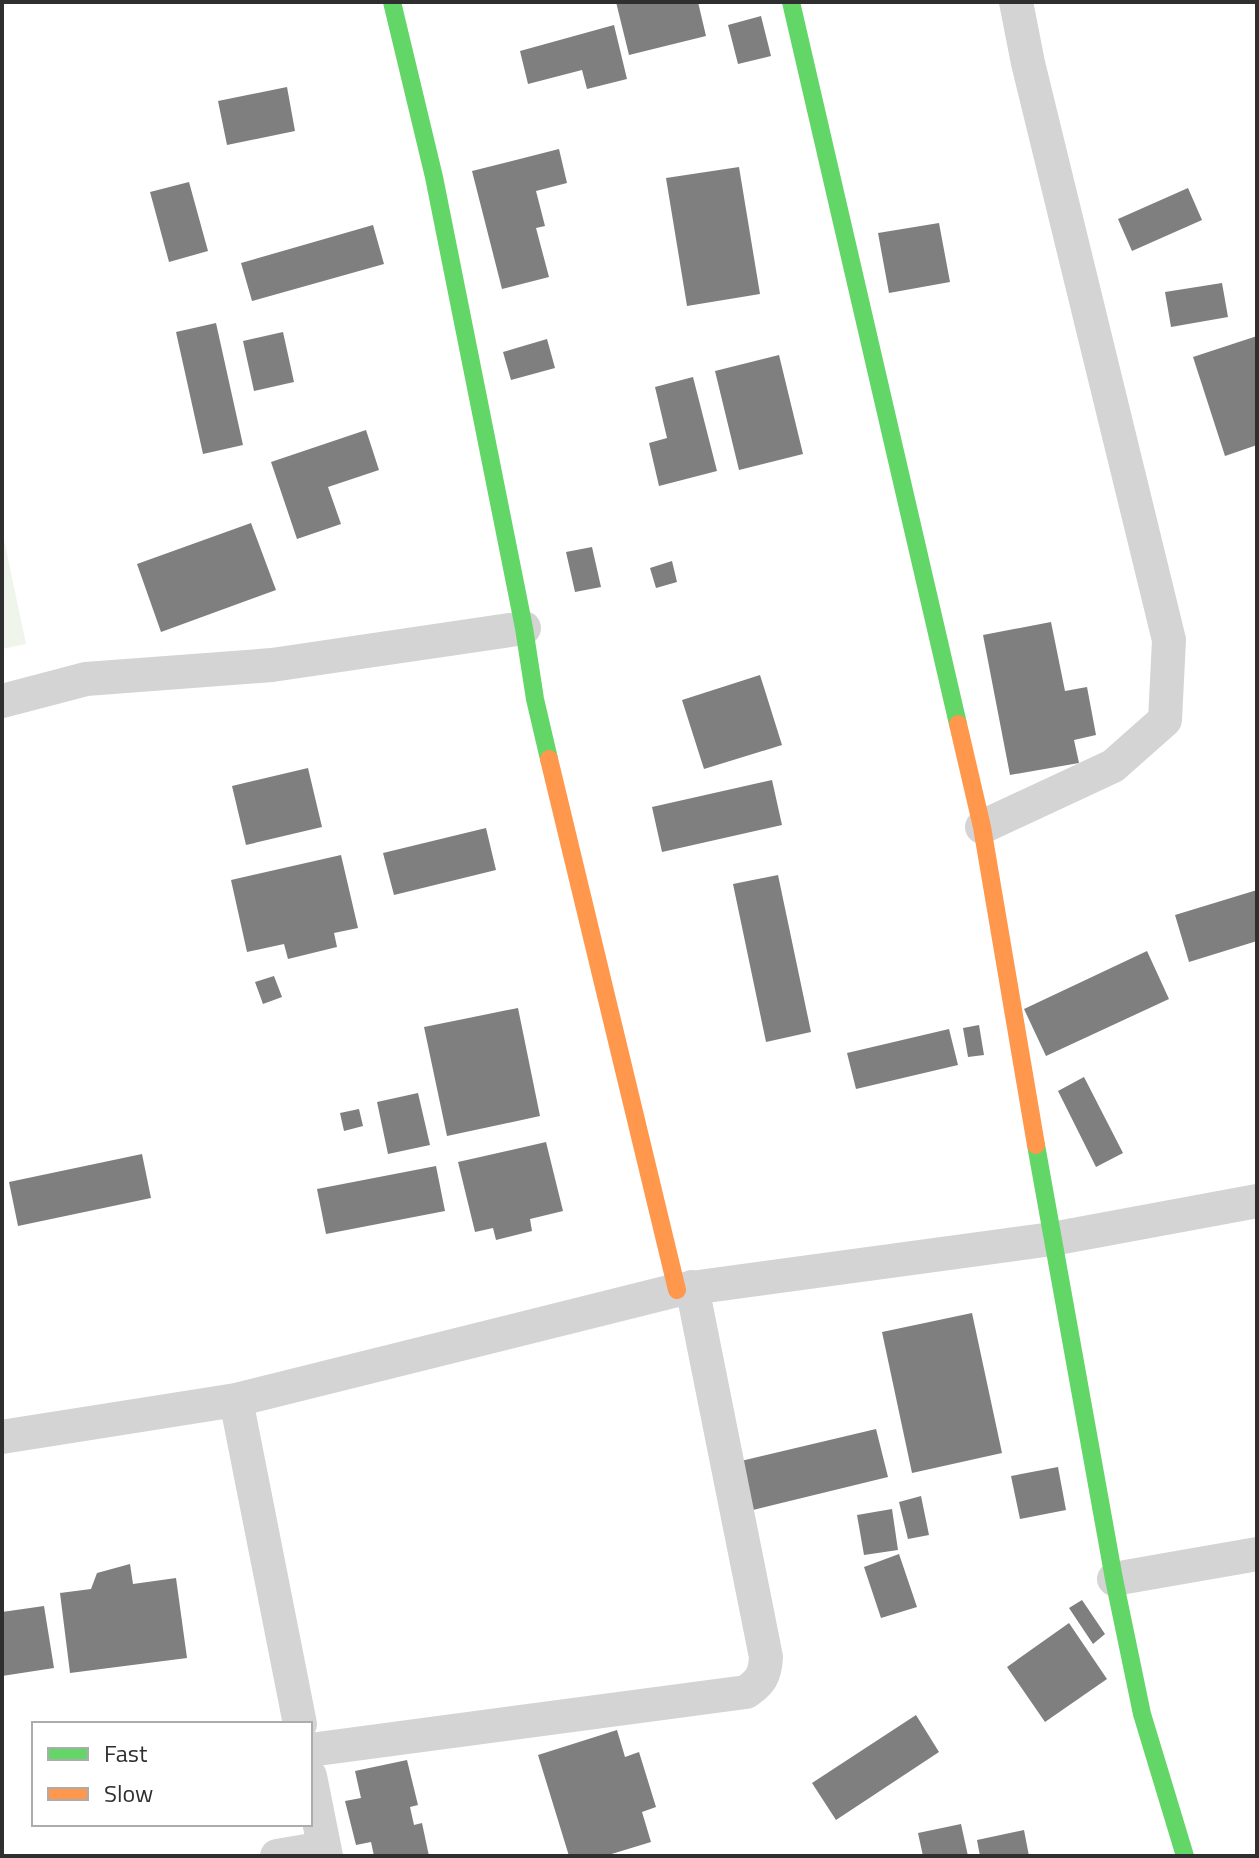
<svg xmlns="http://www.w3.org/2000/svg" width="1259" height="1858" font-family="'Titillium Web',sans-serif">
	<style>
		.green { fill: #f0f5ec }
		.building { fill: #7f7f7f }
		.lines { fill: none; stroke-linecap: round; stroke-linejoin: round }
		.street { stroke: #d4d4d4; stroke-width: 34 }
		.fast { stroke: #63d668; stroke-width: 18 }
		.slow { stroke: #ff974d; stroke-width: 18 }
	</style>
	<rect width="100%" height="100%" fill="#fff"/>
	<!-- green -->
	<path class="green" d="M 2,530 L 26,644 L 2,649 Z"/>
	<!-- building -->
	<path class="building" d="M 616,2 L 698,2 L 706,36 L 629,55 Z
		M 761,16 L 771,56 L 738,64 L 728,25 Z
		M 614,25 L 627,79 L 587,89 L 582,70 L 528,84 L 520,51 Z
		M 287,87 L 295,131 L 227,145 L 218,101 Z
		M 559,149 L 567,183 L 536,191 L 545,226 L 536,228 L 549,277 L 502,289 L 472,171 Z
		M 739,167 L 760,294 L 687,306 L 666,178 Z
		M 189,182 L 208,251 L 169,262 L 150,192 Z
		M 1188,188 L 1202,220 L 1132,251 L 1118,219 Z
		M 939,223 L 950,282 L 889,293 L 878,233 Z
		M 373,225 L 384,264 L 252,301 L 241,263 Z
		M 1222,283 L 1228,317 L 1171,327 L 1165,292 Z
		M 216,323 L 243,445 L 203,454 L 176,332 Z
		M 283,332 L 294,382 L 254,391 L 243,341 Z
		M 1257,336 L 1257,445 L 1225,456 L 1193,357 Z
		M 547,339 L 555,368 L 511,380 L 503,352 Z
		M 779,355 L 803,454 L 739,470 L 715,371 Z
		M 693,377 L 717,471 L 659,486 L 649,443 L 667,438 L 655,387 Z
		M 366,430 L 379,470 L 328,487 L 341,524 L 297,539 L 271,462 Z
		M 251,523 L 276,590 L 161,632 L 137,564 Z
		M 592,547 L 601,587 L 575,592 L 566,552 Z
		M 672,561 L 677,582 L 656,588 L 650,568 Z
		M 1051,622 L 1065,691 L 1087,687 L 1096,735 L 1074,740 L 1079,763 L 1010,775 L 983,635 Z
		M 760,675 L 782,745 L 704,769 L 682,700 Z
		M 308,768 L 322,827 L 246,845 L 232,786 Z
		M 772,780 L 782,825 L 662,852 L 652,807 Z
		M 486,828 L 496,870 L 394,895 L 383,853 Z
		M 341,855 L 358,928 L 334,933 L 337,947 L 288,959 L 284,944 L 247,952 L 231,880 Z
		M 778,875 L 811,1032 L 766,1042 L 733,884 Z
		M 1257,890 L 1257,941 L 1189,962 L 1175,915 Z
		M 1147,951 L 1169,999 L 1046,1056 L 1024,1009 Z
		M 274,976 L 282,997 L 263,1004 L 255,982 Z
		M 518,1008 L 540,1116 L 447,1136 L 424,1027 Z
		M 979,1025 L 984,1055 L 968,1057 L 963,1028 Z
		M 949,1029 L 958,1065 L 856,1089 L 847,1053 Z
		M 1084,1077 L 1123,1153 L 1096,1167 L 1058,1091 Z
		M 418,1093 L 430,1145 L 388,1154 L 377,1102 Z
		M 359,1109 L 363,1126 L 344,1131 L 340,1113 Z
		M 546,1142 L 563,1211 L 530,1219 L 532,1231 L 496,1240 L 493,1228 L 475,1232 L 458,1162 Z
		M 142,1154 L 151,1198 L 18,1226 L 9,1182 Z
		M 436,1166 L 445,1211 L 326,1234 L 317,1189 Z
		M 972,1313 L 1002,1453 L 912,1473 L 882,1332 Z
		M 876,1429 L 888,1477 L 753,1510 L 741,1461 Z
		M 1058,1467 L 1066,1510 L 1020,1519 L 1011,1476 Z
		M 921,1496 L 929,1535 L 908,1539 L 899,1502 Z
		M 892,1509 L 898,1550 L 864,1555 L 857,1515 Z
		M 899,1554 L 917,1607 L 881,1618 L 864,1567 Z
		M 130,1564 L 133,1584 L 176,1578 L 187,1658 L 70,1673 L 60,1593 L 91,1589 L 97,1573 Z
		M 1082,1600 L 1105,1634 L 1093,1644 L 1069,1608 Z
		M 44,1606 L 54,1668 L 2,1676 L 2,1612 Z
		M 1069,1623 L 1107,1679 L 1045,1722 L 1007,1667 Z
		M 916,1715 L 939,1752 L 836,1820 L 812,1783 Z
		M 617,1730 L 625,1757 L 639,1752 L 656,1807 L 642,1812 L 651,1842 L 605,1856 L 569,1856 L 538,1755 Z
		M 407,1760 L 418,1805 L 410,1807 L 414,1825 L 422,1823 L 429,1856 L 374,1856 L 371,1842 L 356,1845 L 345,1801 L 361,1798 L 355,1771 Z
		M 961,1824 L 968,1856 L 923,1856 L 918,1833 Z
		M 1024,1830 L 1029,1856 L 980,1856 L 977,1840 Z"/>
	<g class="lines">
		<!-- street -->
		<path class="street" d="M 2,701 L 86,679 L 272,665 L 524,628
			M 982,827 L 1113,766 L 1165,720 L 1169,640 L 1028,63 L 1016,2
			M 236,1400 L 300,1724
			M 2,1437 L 236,1400 L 677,1290 L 1052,1239 L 1257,1201
			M 1114,1579 L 1257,1554
			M 310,1750 L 746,1692 C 761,1682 765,1675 766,1657 L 692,1287
			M 310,1776 L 326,1856
			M 277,1856 L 324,1848"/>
		<!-- fast -->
		<path class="fast" d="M 392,2 L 434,177 L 524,628 L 535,699 L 549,759
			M 791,2 L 958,724
			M 1036,1145 L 1114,1579 L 1142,1714 L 1185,1856"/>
		<!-- slow -->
		<path class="slow" d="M 958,724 L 982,827 L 1036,1145
			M 549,759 L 677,1290"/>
	</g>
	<!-- border -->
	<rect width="1259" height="1858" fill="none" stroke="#2f2f2f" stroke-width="8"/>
	<!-- legend -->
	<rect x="32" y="1722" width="280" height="104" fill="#ffffff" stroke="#acacac" stroke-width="2"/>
	<rect x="48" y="1748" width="40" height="12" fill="#63d668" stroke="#acacac" stroke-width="2"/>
	<text x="104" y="1762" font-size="24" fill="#2f2f2f">Fast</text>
	<rect x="48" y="1788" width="40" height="12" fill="#ff974d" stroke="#acacac" stroke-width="2"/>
	<text x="104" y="1802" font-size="24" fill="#2f2f2f">Slow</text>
</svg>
